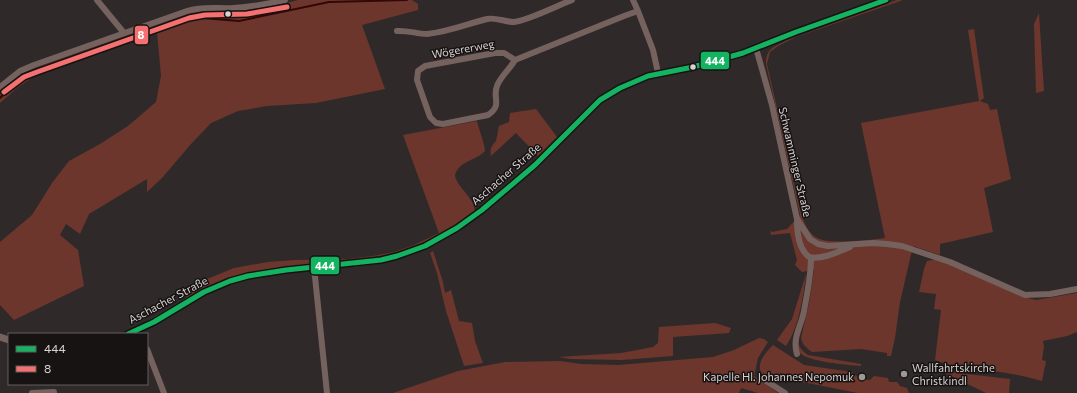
<svg xmlns="http://www.w3.org/2000/svg" width="1077" height="393" font-family="Commissioner,sans-serif">
	<style>
		.green { fill: #6c362d }
		.lines { fill: none; stroke-linecap: round; stroke-linejoin: round }
		.stream { stroke: #340705; stroke-width: 2 }
		.minor { stroke: #75625f; stroke-width: 6 }
		.tertiary { stroke: #75625f; stroke-width: 7 }
		.bus-1-casing { stroke: #161312; stroke-width: 8 }
		.bus-2-casing { stroke: #161312; stroke-width: 8 }
		.bus-1 { stroke: #13b361; stroke-width: 5 }
		.bus-2 { stroke: #f57171; stroke-width: 5 }
		.bus-dot { fill: #d8d2d1; stroke: #161312; stroke-width: 1.5 }
		.poi-dot { fill: #9d9796; stroke: #161312; stroke-width: 1.5 }
		.labels { text-anchor: middle; stroke-width: 3; stroke-linejoin: round; paint-order: stroke }
		.street-label { font-size: 11px; fill: #d8d2d1; stroke: #161312 }
		.poi-label { font-size: 11px; fill: #d8d2d1; stroke: #161312; text-anchor: start }
		.line-badge { stroke: #161312; stroke-width: 1.5 }
		.badge-label { font-size: 11px; text-anchor: middle; font-weight: bold; fill: #fff }
	</style>
	<rect width="100%" height="100%" fill="#2f2a29"/>
	<!-- green -->
	<path class="green" d="M 298,0 L 412,0 L 418,4 L 418,10 L 362,25 L 385,89 L 316,103 L 267,106 L 238,111 L 211,123 L 191,144 L 162,178 L 147,192 L 147,179 L 89,214 L 80,234 L 66,224 L 60,235 L 78,250 L 84,286 L 14,320 L 0,305 L 0,242 L 32,215 L 52,183 L 69,161 L 100,144 L 128,126 L 156,102 L 161,76 L 157,32 L 48,70 L 30,79 L 17,88 L 0,103 L 0,92 C 12,80 25,72 41,66 L 192,12 C 208,11 222,12 236,11 C 257,9 278,6 298,0 Z
		M 897,0 L 903,0 L 796,37 L 778,46 L 770,52 L 767,64 L 801,214 C 804,222 807,230 814,236 C 826,246 869,240 885,238 L 861,123 L 979,101 L 968,30 L 974,29 L 984,98 L 980,101 L 988,104 L 990,110 L 997,109 L 1011,179 L 984,188 L 993,232 L 940,244 L 940,255 L 913,246 L 900,302 L 895,338 L 891,356 L 887,356 L 887,353 L 861,349 L 812,352 L 808,349 L 803,344 L 801,338 L 809,303 L 814,270 L 807,270 C 803,294 800,326 786,346 L 777,340 L 792,319 L 807,271 L 802,272 L 795,265 L 797,260 L 790,233 L 771,235 L 770,231 L 772,232 L 787,229 L 800,215 L 766,64 C 766,48 774,47 787,40 Z
		M 1039,13 L 1044,91 L 1036,93 L 1034,24 Z
		M 536,109 L 557,137 L 538,156 L 516,133 L 491,156 C 490,149 491,146 496,141 L 499,126 L 509,122 L 510,113 Z
		M 477,121 C 479,131 484,140 485,151 C 476,161 460,160 455,175 C 456,187 478,201 474,212 C 443,235 414,250 375,257 L 223,280 L 187,298 L 183,289 L 234,268 L 268,262 L 295,260 L 348,259 L 373,256 L 394,252 L 414,245 L 439,233 L 403,135 Z
		M 433,251 L 443,282 L 445,293 L 451,290 L 459,321 L 472,323 L 475,341 L 483,363 L 464,366 L 446,311 L 437,273 L 430,253 Z
		M 938,259 L 1023,297 L 1036,300 L 1077,293 L 1077,332 L 1067,336 L 1043,341 L 1044,346 L 1042,360 L 1046,361 L 1042,381 C 1032,378 1022,376 1012,374 C 986,369 959,370 935,360 L 941,310 L 934,309 L 936,294 L 919,292 L 924,269 L 927,261 Z
		M 715,323 L 731,328 L 729,333 L 673,337 L 673,356 L 622,360 L 570,359 L 559,357 L 621,353 L 653,347 L 658,343 L 659,327 Z
		M 759,338 L 764,339 L 768,342 L 758,358 L 754,376 L 778,393 L 758,393 L 741,388 L 739,393 L 393,393 L 458,371 L 505,362 L 560,361 L 581,364 L 618,365 L 713,357 L 734,350 Z
		M 797,339 C 799,347 801,350 808,355 L 861,364 L 861,366 C 849,365 806,362 799,352 C 798,349 798,343 797,339 Z
		M 773,345 L 804,365 L 852,372 L 860,379 L 870,380 L 874,376 L 888,378 L 889,382 L 897,382 L 900,386 L 907,388 L 909,393 L 858,393 L 762,374 C 755,364 766,352 773,345 Z
		M 941,371 L 1010,379 L 1009,393 L 986,393 Z"/>
	<g class="lines">
		<!-- stream -->
		<path class="stream" d="M 0,98 L 16,82 L 42,69 L 181,20 L 202,18 L 239,21 L 329,2 L 407,0"/>
		<!-- minor -->
		<path class="minor" d="M 97,0 L 124,33
			M 633,0 L 638,11
			M 397,31 C 407,30 417,34 427,34 C 448,32 467,24 487,19 C 496,17 505,22 514,22 C 527,21 559,5 572,0
			M 756,48 L 772,105 L 797,219 L 810,239 L 818,244 L 828,246 L 873,243 L 887,244 L 902,246 L 950,262 L 1025,295 L 1050,294 L 1077,289
			M 495,53 L 504,53 L 515,60 C 510,69 500,77 497,86 C 492,98 503,105 488,115 L 443,124 L 436,123 L 430,117 L 417,80 L 418,71 L 425,66 Z
			M 515,60 L 624,16 L 638,11 L 653,50 L 658,73
			M 0,87 L 20,71 L 34,65 L 187,11 C 203,6 218,9 234,8 C 251,7 268,4 285,0
			M 797,221 C 797,233 799,249 809,257 C 822,260 838,252 850,247
			M 314,267 L 327,393
			M 147,349 L 164,393
			M 797,354 C 792,338 801,327 804,311 C 807,294 811,276 811,258
			M 766,381 L 785,393
			M 32,393 L 54,392"/>
		<!-- tertiary -->
		<path class="tertiary" d="M 128,334 C 164,320 193,293 230,281 C 278,266 331,267 381,260 L 397,256 L 425,246 L 457,228 L 482,210 L 535,165 L 600,100 L 620,88 L 648,76 L 693,67 L 743,53 L 796,32 L 886,0
			M 0,337 L 9,340"/>
		<defs>
			<path id="bus-1" d="M 128,334 L 154,322 L 204,292 L 230,281 L 248,276 L 286,270 L 381,260 L 397,256 L 425,246 L 457,228 L 482,210 L 535,165 L 600,100 L 620,88 L 648,76 L 693,67 L 743,53 L 796,32 L 886,0"/>
			<path id="bus-2" d="M 4,92 L 24,77 L 37,72 L 189,18 L 205,15 L 247,14 L 287,7"/>
		</defs>
		<!-- bus-1 casing -->
		<use href="#bus-1" class="bus-1-casing"/>
		<!-- bus-2 casing -->
		<use href="#bus-2" class="bus-2-casing"/>
		<!-- bus-1 -->
		<use href="#bus-1" class="bus-1"/>
		<!-- bus-2 -->
		<use href="#bus-2" class="bus-2"/>
	</g>
	<!-- markers -->
	<g class="bus-dot">
		<circle cx="228" cy="14" r="3.5"/>
		<circle cx="693" cy="67" r="3.5"/>
	</g>
	<g class="poi-dot">
		<circle cx="904" cy="374" r="4"/>
		<circle cx="862" cy="377" r="4"/>
	</g>
	<g class="labels">
		<!-- street labels -->
		<g class="street-label">
			<text transform="translate(463 49) rotate(-10)" y="4">Wögererweg</text>
			<text transform="translate(795 162) rotate(77)" y="4">Schwamminger Straße</text>
			<text transform="translate(506 174) rotate(-41)" y="4">Aschacher Straße</text>
			<text transform="translate(168 300) rotate(-28)" y="4">Aschacher Straße</text>
		</g>
		<!-- poi labels -->
		<g class="poi-label">
			<text x="912" y="372">Wallfahrtskirche<tspan x="912" dy="13">Christkindl</tspan></text>
			<text x="854" y="381" text-anchor="end">Kapelle Hl. Johannes Nepomuk</text>
		</g>
	</g>
	<g class="line-badge">
		<rect x="134" y="25" width="15" height="20" rx="4" fill="#f57171"/>
		<rect x="700" y="51" width="30" height="19" rx="4" fill="#13b361"/>
		<rect x="310" y="256" width="30" height="19" rx="4" fill="#13b361"/>
	</g>
	<g class="badge-label">
		<text x="141" y="39">8</text>
		<text x="715" y="65">444</text>
		<text x="325" y="270">444</text>
	</g>
	<!-- legend -->
	<rect x="8" y="333" width="140" height="52" fill="#161312" stroke="#645f5e"/>
	<rect x="16" y="346" width="20" height="6" fill="#13b361" stroke="#645f5e"/>
	<text x="44" y="353" font-size="12" fill="#d8d2d1">444</text>
	<rect x="16" y="366" width="20" height="6" fill="#f57171" stroke="#645f5e"/>
	<text x="44" y="373" font-size="12" fill="#d8d2d1">8</text>
</svg>
